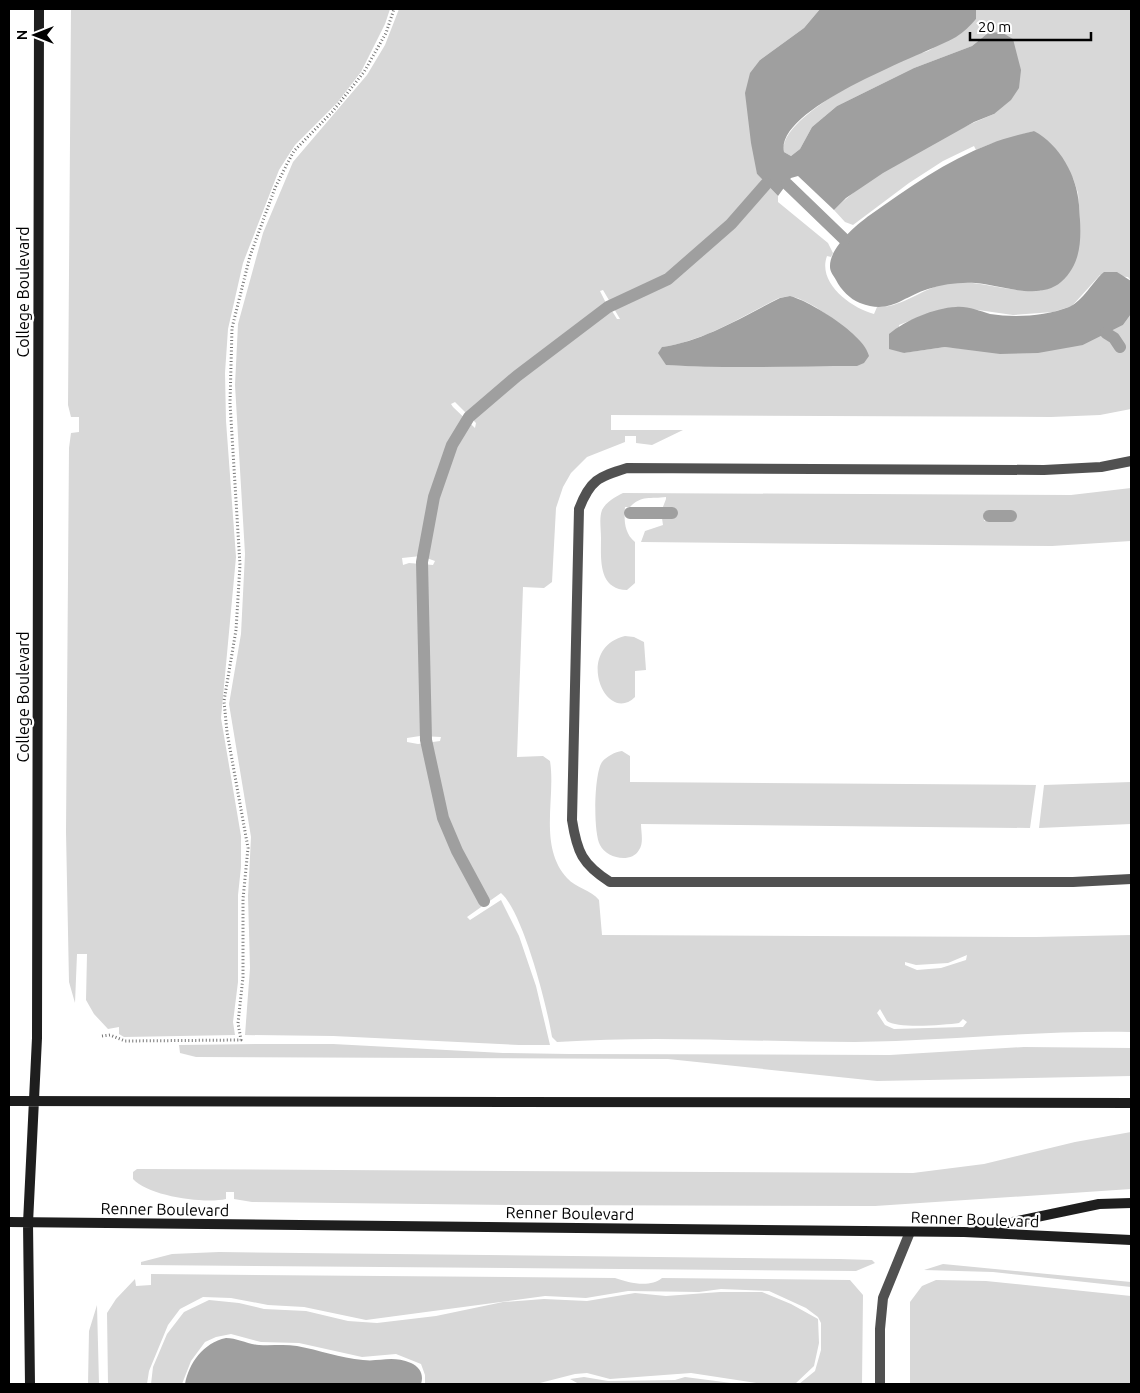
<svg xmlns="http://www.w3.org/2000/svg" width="1140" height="1393" font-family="Ubuntu,sans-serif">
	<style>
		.green { fill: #d8d8d8; fill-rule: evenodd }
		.water { fill: #9f9f9f }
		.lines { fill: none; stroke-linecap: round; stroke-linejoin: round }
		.stream { stroke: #9f9f9f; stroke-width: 12 }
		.path { stroke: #737373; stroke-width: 3; stroke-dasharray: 1 2.5; stroke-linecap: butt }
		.service { stroke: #515151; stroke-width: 10 }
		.secondary { stroke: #1e1e1e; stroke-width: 10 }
		.labels { text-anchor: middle; stroke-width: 4.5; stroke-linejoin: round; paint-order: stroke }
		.street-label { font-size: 16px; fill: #000; stroke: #fff }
	</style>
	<rect width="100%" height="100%" fill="#fff"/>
	<!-- green -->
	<path class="green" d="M 71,9 L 390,9 L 385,24 L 361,72 L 337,103 L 295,145 L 279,170 L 243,263 L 228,329 L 225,373 L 226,421 L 236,557 L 221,718 L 241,836 L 241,867 L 238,895 L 238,982 L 233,1022 L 235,1035 L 124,1037 L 119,1034 L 119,1027 L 108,1029 L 94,1014 L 86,1000 L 87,954 L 77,954 L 75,1003 L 69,982 L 66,832 L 69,448 L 71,433 L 79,432 L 79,417 L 71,417 L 68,405 Z
		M 399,9 L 820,9 L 804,28 L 760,60 L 757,174 L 778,196 L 778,202 L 828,243 L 833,253 L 831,257 L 827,256 C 817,283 851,308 874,314 L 877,307 C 903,308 923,287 949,283 C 973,280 995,288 1018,290 C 1026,291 1033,290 1041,291 L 1080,218 L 1078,193 L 1073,178 L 1034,131 L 990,144 L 976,150 L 974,146 L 943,161 L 909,183 L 853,225 L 845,222 L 834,210 C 871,173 945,134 994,114 L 988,33 L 972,46 L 914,68 L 837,106 L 812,127 L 800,149 L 791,156 L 784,152 C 777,118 885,65 913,55 C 918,53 923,53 928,51 C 945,42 960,30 976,19 L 976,9 L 1131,9 L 1131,281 L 1128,277 L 1100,275 L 1072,306 L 1053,312 L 1013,315 L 957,307 L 924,315 L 899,325 L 903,353 L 945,347 L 968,349 L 1083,345 L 1123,325 L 1131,314 L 1131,409 L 1100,415 L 1051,417 L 611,415 L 611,430 L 683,430 L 652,445 L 636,443 L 636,436 L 625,436 L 625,442 L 587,457 L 571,473 L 563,487 L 556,508 L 552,582 L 544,588 L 523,587 L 517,757 L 543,756 L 550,761 C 556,798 538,846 567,878 C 576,888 591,890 599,900 L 602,935 L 1036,937 L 1131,935 L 1131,1032 C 1039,1030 947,1041 855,1042 C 755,1042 656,1035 557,1042 L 552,1037 C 547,1006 523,912 501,893 L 467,917 L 470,920 L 501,900 L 519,936 L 536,986 L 550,1045 L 519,1045 L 333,1036 L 245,1035 L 250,968 L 248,896 L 251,837 L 229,704 L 241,634 L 245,554 L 235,385 L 238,324 L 263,233 L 293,162 L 367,75 L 385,45 ZM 603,290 L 620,319 L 617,319 L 612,311 L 609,311 L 604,306 L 605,301 L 600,291 ZM 790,296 C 815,302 834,321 854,336 L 857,366 C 793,365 730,369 666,365 L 662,347 C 704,341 741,317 779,298 ZM 455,402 L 476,423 L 475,428 L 453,407 L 451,404 ZM 421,556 L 435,561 L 433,565 L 409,563 L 403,565 L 402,558 ZM 420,736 L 441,737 L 440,741 L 418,744 L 407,742 L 407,738 ZM 967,955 L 966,960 L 941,968 L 917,970 L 905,965 L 905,962 L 916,965 L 948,963 ZM 880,1009 L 887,1021 C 897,1029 945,1025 959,1023 L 963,1019 L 967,1022 L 963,1027 L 894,1029 L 885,1025 L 877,1013 Z
		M 1131,488 L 1131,541 L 1052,546 L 641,542 L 645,531 L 663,525 L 661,512 L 666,499 L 666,497 C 651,499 641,495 630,507 L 625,507 C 624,520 624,533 635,542 L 635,583 L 627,590 C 598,589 601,559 601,538 C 601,529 599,518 602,510 C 606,502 615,497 623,493 L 1071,495 ZM 984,512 L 998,512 L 998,520 L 984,521 Z
		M 625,636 L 634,637 L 644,642 L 646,670 L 635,671 L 635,697 C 606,726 573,649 625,636 Z
		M 622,751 L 630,756 L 630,782 L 1036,785 L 1030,828 L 641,824 C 641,832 644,843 639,850 C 631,864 606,858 600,845 C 593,832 594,774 602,762 C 607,756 615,752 622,751 Z
		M 1131,782 L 1131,824 L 1039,828 L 1044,785 Z
		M 256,1044 L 333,1044 L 503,1053 L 569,1054 L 890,1055 L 1024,1047 L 1131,1048 L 1131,1076 L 877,1081 L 668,1059 L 196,1057 L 180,1053 L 179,1045 Z
		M 1131,1132 L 1131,1189 L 875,1206 L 516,1205 L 252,1202 L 234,1199 L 234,1192 L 226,1192 L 226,1199 C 204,1204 148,1196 133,1179 L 133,1172 L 137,1169 L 913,1173 L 984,1164 L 1075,1142 Z
		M 219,1252 L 839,1259 L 872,1260 L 875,1263 L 856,1271 L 141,1265 L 141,1262 L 172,1254 Z
		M 943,1264 L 1131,1282 L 1131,1287 L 993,1272 L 924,1270 Z
		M 151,1274 L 615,1278 C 629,1283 650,1288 662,1278 L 850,1280 L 863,1295 L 862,1384 L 799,1384 L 815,1371 L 821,1350 L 821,1323 L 818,1317 L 806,1308 L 769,1291 L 721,1289 L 699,1292 L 628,1291 L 586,1298 L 545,1296 L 366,1320 L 304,1307 L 268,1305 L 231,1298 L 203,1297 L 180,1309 L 168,1325 L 149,1371 L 147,1384 L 108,1384 L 107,1313 L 116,1299 L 135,1279 L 136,1286 L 151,1285 Z
		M 936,1280 L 986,1281 L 1131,1296 L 1131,1384 L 910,1384 L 910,1302 L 922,1286 Z
		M 720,1292 L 762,1292 L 791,1304 L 818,1319 L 819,1343 L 814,1366 L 795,1384 L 763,1384 L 691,1373 L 610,1379 L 587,1373 L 575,1374 L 536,1384 L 425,1384 L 425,1375 L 421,1364 L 396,1354 L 362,1357 L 299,1343 L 261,1342 L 231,1334 L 216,1337 L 205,1342 L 191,1361 L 182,1384 L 151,1384 L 153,1367 L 167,1334 L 184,1312 L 209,1300 L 239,1303 L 264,1309 L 306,1311 L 348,1321 L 377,1323 L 436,1316 L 503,1302 L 544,1299 L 587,1301 L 635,1293 L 666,1296 Z
		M 97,1305 L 99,1384 L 88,1384 L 89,1331 Z
		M 584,1377 L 608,1381 L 675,1380 L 685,1377 L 739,1384 L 579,1384 L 570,1379 Z"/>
	<!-- water -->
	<path class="water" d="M 820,9 L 976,9 L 976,19 C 970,26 964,32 956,37 C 924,55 775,107 784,152 L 791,156 L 800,149 L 812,127 L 837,106 L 914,68 L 972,46 L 988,33 L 1001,32 L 1013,39 L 1021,70 L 1019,88 L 1011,100 L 994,114 L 974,122 L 883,173 L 846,198 L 834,210 L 798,176 L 791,178 L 778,196 L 757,174 L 751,143 L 745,93 L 750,73 L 760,60 L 804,28 Z
		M 1034,131 C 1060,145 1077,176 1079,205 C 1081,233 1084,262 1061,282 C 1039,301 1001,285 976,283 C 959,282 944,284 928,289 C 902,297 890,315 860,303 C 850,299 841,290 836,280 C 834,276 830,272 830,267 C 829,248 856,225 870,215 C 908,188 946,161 990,144 C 1004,138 1019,135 1034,131 Z
		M 1104,272 L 1117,272 L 1131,281 L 1131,314 L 1123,325 L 1083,345 L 1038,353 L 1000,354 L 945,347 L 904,353 L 889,349 L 889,334 C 906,320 934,308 956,307 C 968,306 979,311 990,314 C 1015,318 1046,316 1069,307 C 1083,301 1093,281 1104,272 Z
		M 790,296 C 810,301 865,335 869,356 L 864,363 L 857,366 C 793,366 730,369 666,365 L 658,353 L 662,347 C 704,341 742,317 780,298 Z
		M 226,1338 C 237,1338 247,1344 259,1345 C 271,1346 284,1344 297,1346 C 319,1350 340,1358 363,1360 C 381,1362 391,1355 411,1363 C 420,1367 424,1375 421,1384 L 185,1384 C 189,1363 203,1343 226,1338 Z"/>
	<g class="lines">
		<!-- stream -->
		<path class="stream" d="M 787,184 L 844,239
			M 1106,333 L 1114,338 L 1120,347
			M 630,513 L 672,513
			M 989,516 L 1011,516
			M 484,901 L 457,851 L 443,818 L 426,740 L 422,562 L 434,497 L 452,445 L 469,417 L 517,376 L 608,307 L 668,279 L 731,224 L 766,184"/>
		<!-- path -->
		<path class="path" d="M 102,1036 L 110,1035 L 125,1041 L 241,1040 L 238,1023 L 243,977 L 243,899 L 248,848 L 227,732 L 224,701 L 236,630 L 240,565 L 230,403 L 232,328 L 250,256 L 275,188 L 287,164 L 294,151 L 333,111 L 364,72 L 386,33 L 394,9"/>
		<!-- service -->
		<path class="service" d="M 1131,461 L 1101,467 L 1044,470 L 627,468 C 598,477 590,480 579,509 L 572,820 C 577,852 582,864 610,882 L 1073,882 L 1131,879
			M 880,1384 L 880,1329 L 883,1298 L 910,1232"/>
		<!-- secondary -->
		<path class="secondary" d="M 9,1101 L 1131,1103
			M 9,1222 L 964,1232 L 1131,1240
			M 979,1229 L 1099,1204 L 1131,1203
			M 30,1384 L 28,1223 L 37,1038 L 39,9"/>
	</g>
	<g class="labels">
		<!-- street labels -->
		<g class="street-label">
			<text transform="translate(23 292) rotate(-90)" y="6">College Boulevard</text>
			<text transform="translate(23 697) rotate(-90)" y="6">College Boulevard</text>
			<text transform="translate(165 1209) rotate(1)" y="6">Renner Boulevard</text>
			<text transform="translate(570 1213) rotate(1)" y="6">Renner Boulevard</text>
			<text transform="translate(975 1219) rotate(2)" y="6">Renner Boulevard</text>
		</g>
	</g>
	<!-- border -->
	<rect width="1140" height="1393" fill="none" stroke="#000000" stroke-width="20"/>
	<!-- north arrow -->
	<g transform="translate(35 35) rotate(270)" stroke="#ffffff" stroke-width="4" paint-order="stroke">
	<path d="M0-4L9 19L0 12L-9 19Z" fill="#000000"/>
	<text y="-8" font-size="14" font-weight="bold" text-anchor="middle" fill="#000000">N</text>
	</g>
	<!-- scale -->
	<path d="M970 32v8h121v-8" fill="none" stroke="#000000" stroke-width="2.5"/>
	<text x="978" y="32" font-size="15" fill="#000000" stroke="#ffffff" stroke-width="4" paint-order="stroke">20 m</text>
</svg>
